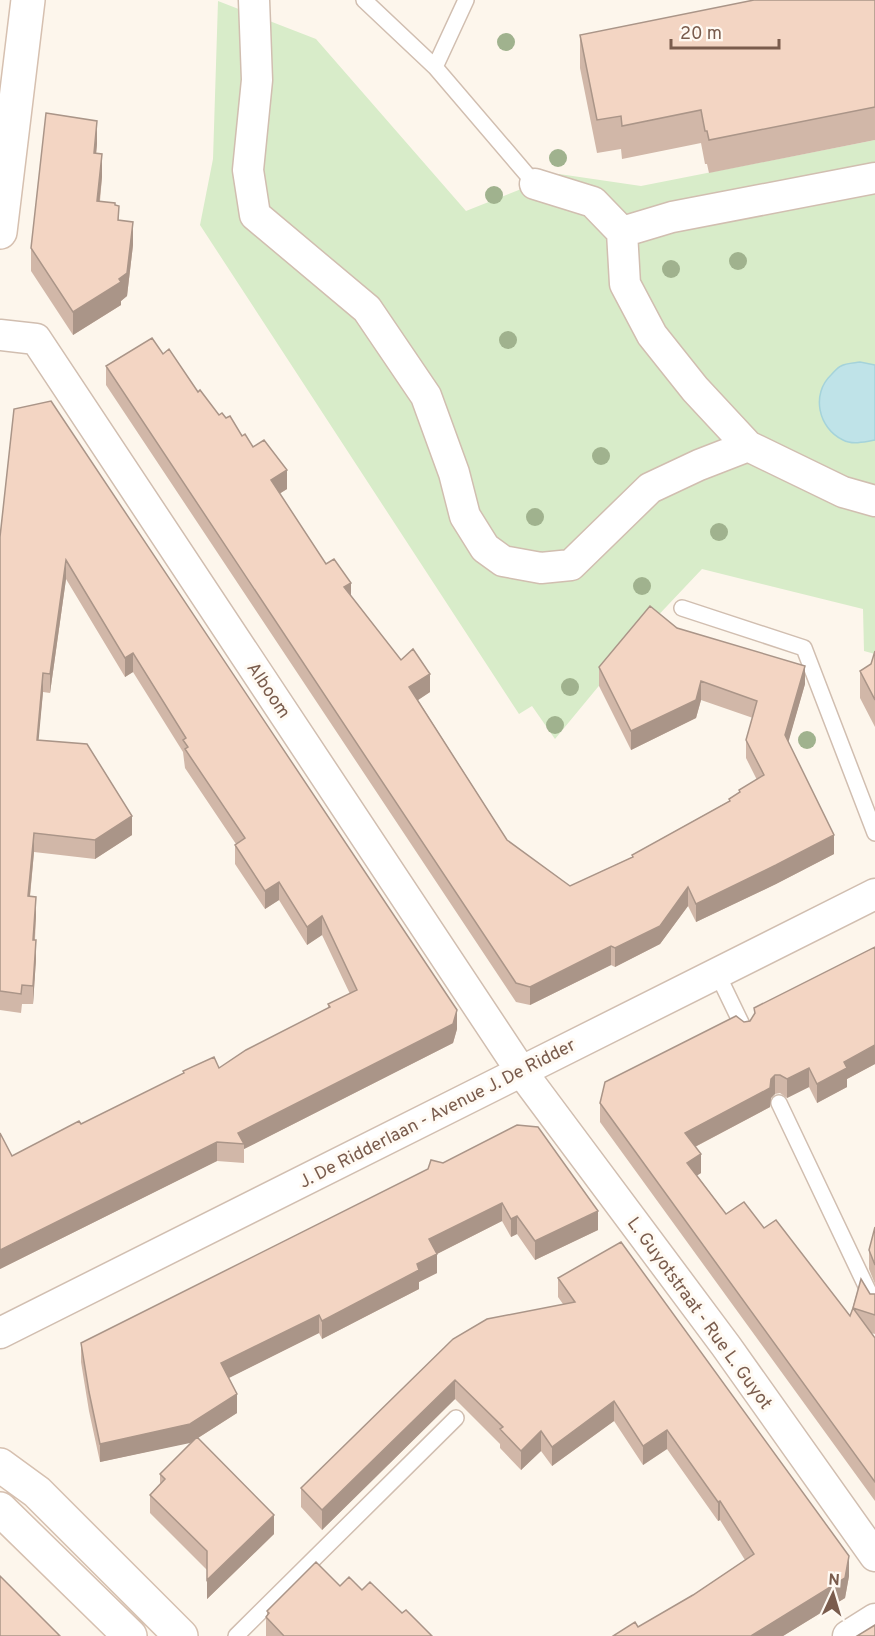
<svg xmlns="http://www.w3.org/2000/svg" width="875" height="1636" font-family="Overpass,sans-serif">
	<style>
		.green { fill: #d8ecc9 }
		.water { fill: #bfe3e8; stroke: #a5d3da; stroke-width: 1.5 }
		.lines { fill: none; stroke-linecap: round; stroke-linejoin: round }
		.lane-casing { stroke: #d1beb0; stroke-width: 18 }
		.street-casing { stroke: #d1beb0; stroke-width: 33 }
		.secondary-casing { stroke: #d6c0b0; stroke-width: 36 }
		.lane { stroke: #fff; stroke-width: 15 }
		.street { stroke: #fff; stroke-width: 30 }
		.secondary { stroke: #fff; stroke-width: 33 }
		.tree { fill: #a0b28e }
		.wall { fill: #d1b7a8 }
		.shaded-wall { fill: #aa9588 }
		.building { fill: #f3d5c3; stroke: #aa9588; stroke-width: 1.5 }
		.labels { text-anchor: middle; stroke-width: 6; stroke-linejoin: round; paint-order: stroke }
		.street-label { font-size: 18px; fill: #7a5c4d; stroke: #fffaf3 }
	</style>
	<rect width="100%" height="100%" fill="#fdf6ec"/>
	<!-- green -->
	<path class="green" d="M 218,1 L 316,39 L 466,211 L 559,174 L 641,186 L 875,140 L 875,654 L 864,651 L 863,609 L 702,569 L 650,624 L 555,739 L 532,706 L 519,714 L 200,225 L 213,159 Z"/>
	<!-- water -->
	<path class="water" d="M 860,362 L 875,365 L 875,440 C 865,442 852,445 843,440 C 818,428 811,394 831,375 C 834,372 838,367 841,366 C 846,363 854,363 860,362 Z"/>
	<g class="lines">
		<defs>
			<path id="lane" d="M 364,0 L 435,67
				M 466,0 L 435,67 L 535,184
				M 682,608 L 804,648 L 875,833
				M 717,973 L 745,1031
				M 779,1103 L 875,1305
				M 236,1636 L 456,1418"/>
			<path id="street" d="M 254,0 L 257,80 L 248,170 L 255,215 L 367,309 L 426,396 L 454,473 L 465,516 L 485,548 L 503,561 L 541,568 L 571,565 L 650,488 L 699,465 L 748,446
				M 535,184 L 593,202 L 622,232 L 625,284 L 652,335 L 695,389 L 748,446 L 843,492 L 875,501
				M 622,232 L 672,217 L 875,178
				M 0,335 L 36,339 L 521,1071 L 726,1346 L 875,1556
				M 0,1333 L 875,894
				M 848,1636 L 875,1619"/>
			<path id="secondary" d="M 0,232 L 28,0
				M 0,1465 L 37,1492 L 181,1636
				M 0,1509 L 130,1636"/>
		</defs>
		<!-- lane casing -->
		<use href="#lane" class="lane-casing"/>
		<!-- street casing -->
		<use href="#street" class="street-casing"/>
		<!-- secondary casing -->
		<use href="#secondary" class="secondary-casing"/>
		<!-- lane -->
		<use href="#lane" class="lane"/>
		<!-- street -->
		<use href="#street" class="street"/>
		<!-- secondary -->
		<use href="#secondary" class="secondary"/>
	</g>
	<!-- trees -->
	<g class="tree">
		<circle cx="506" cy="42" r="9"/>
		<circle cx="558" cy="158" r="9"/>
		<circle cx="494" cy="195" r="9"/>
		<circle cx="738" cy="261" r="9"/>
		<circle cx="671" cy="269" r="9"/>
		<circle cx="508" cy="340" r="9"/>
		<circle cx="601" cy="456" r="9"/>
		<circle cx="535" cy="517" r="9"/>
		<circle cx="719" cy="532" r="9"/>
		<circle cx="642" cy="586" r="9"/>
		<circle cx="570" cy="687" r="9"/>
		<circle cx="555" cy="725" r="9"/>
		<circle cx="807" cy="740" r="9"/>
	</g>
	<!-- wall -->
	<path class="wall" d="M 875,0 L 875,140 L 709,173 L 707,164 L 705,164 L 701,143 L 622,159 L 621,149 L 597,153 L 580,68 L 580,35 Z
		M 97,144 L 96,153 L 102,177 L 100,201 L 115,205 L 119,220 L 133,245 L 127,296 L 121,301 L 121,305 L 73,335 L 31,271 L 31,248 Z
		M 163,354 L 219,415 L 226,418 L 253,447 L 287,489 L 279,494 L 326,564 L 401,660 L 430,692 L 418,700 L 507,840 L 570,886 L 632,857 L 632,855 L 729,801 L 729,799 L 739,793 L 739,790 L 757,780 L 746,758 L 746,740 L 753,718 L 701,700 L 696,718 L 631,750 L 599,686 L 599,667 L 677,628 L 805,684 L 788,742 L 834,854 L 776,884 L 696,922 L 688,906 L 660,944 L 615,967 L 611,965 L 530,1005 L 516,1002 L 106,385 L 106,366 Z
		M 14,409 L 457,1029 L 453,1043 L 244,1149 L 244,1163 L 217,1161 L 0,1269 L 0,1133 L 12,1156 L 81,1124 L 183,1074 L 183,1071 L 219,1068 L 328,1008 L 328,1004 L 350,994 L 322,935 L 307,945 L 279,900 L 265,909 L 235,864 L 235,845 L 236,844 L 185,768 L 183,752 L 133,672 L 125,677 L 66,579 L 50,693 L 43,692 L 38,740 L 132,835 L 95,859 L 34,852 L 30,897 L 36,916 L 35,940 L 36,959 L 33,1004 L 22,1004 L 21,1013 L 0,1010 L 0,537 Z
		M 875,651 L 875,727 L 860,698 L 860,671 L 871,664 Z
		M 875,947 L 875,1064 L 847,1079 L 847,1087 L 817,1103 L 809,1087 L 787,1098 L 780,1093 L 775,1094 L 771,1098 L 770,1107 L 695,1147 L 701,1173 L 697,1175 L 726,1214 L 764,1228 L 850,1316 L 861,1279 L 870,1294 L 875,1294 L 875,1334 L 871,1333 L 875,1338 L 875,1501 L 600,1122 L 600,1103 L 744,1022 L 750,1021 L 754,1015 L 754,1008 Z
		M 428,1169 L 598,1230 L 535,1260 L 517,1234 L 511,1237 L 502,1221 L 437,1254 L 437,1273 L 419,1282 L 419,1289 L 322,1339 L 319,1333 L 228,1378 L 237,1413 L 198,1438 L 274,1534 L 207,1599 L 207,1570 L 150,1513 L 150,1495 L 160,1484 L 160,1474 L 191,1442 L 100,1462 L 89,1411 L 81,1362 L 81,1343 Z
		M 875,1227 L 875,1284 L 869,1269 L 869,1250 Z
		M 558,1278 L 849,1576 L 845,1598 L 783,1636 L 613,1636 L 638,1627 L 693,1595 L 745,1560 L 720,1520 L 718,1521 L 667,1449 L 643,1465 L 614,1421 L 552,1466 L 541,1451 L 521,1470 L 500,1448 L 500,1444 L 455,1399 L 322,1530 L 301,1507 L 301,1488 L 563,1304 L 558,1297 Z
		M 340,1586 L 362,1590 L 402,1613 L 432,1636 L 266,1636 L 266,1617 L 267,1615 L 267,1611 Z"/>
	<!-- shaded-wall -->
	<path class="shaded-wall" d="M 97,121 L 97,144 L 94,176 L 94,153 Z
		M 102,154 L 102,177 L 97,224 L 97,201 Z
		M 133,222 L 133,245 L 127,296 L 121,301 L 121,305 L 73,335 L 73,312 L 119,279 Z
		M 287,470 L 287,489 L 271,499 L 271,480 Z
		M 66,560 L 66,579 L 50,693 L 50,674 Z
		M 351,583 L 351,601 L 344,587 Z
		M 133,653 L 133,672 L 125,677 L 125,658 Z
		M 805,666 L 805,684 L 785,754 L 785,735 Z
		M 43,673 L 43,692 L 37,758 L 37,740 Z
		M 430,674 L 430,692 L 409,706 L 409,687 Z
		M 701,681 L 701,700 L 696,718 L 631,750 L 631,731 Z
		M 132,816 L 132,835 L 95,859 L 95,840 Z
		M 34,833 L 34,852 L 28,915 L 28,896 Z
		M 834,835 L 834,854 L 776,884 L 696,922 L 696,904 Z
		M 279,882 L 279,900 L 265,909 L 265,891 Z
		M 688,887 L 688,906 L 660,944 L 615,967 L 615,948 Z
		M 36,897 L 36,916 L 33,959 L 33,940 Z
		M 322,916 L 322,935 L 307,945 L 307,927 Z
		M 36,940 L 36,959 L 33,1004 L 33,986 Z
		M 611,946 L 611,965 L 530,1005 L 530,987 Z
		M 457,1010 L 457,1029 L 453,1043 L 244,1149 L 244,1144 L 238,1133 Z
		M 875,1045 L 875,1064 L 847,1079 L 847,1087 L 817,1103 L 817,1084 L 844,1062 Z
		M 809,1068 L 809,1087 L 787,1098 L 787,1079 Z
		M 775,1075 L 775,1094 L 771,1098 L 770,1107 L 685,1152 L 685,1133 L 771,1079 Z
		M 217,1142 L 217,1161 L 0,1269 L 0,1250 Z
		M 701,1154 L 701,1173 L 687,1182 L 687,1163 Z
		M 502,1203 L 502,1221 L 429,1258 L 429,1239 Z
		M 598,1211 L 598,1230 L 535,1260 L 535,1241 Z
		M 517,1216 L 517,1234 L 511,1237 L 511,1219 Z
		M 437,1254 L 437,1273 L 419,1282 L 419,1289 L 322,1339 L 322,1321 L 417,1264 Z
		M 319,1315 L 319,1333 L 221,1382 L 221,1363 Z
		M 455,1380 L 455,1399 L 322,1530 L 322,1510 Z
		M 237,1394 L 237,1413 L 190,1443 L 100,1462 L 100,1444 Z
		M 614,1401 L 614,1421 L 552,1466 L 552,1447 Z
		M 667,1430 L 667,1449 L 643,1465 L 643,1446 Z
		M 541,1431 L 541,1451 L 521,1470 L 521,1451 Z
		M 720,1501 L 720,1520 L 718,1521 L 718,1502 Z
		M 274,1515 L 274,1534 L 207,1599 L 207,1580 Z
		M 849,1556 L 849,1576 L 845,1598 L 783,1636 L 751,1636 Z"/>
	<!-- building -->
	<path class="building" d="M 754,0 L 875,0 L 875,107 L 709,140 L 707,131 L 705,131 L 701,110 L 622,126 L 621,116 L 597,120 L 580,35 Z
		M 46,113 L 97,121 L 94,153 L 102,154 L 97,201 L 115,203 L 115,205 L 119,206 L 118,220 L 133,222 L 127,273 L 119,279 L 121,282 L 73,312 L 31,248 Z
		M 152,338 L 163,354 L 169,349 L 198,392 L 200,390 L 219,415 L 222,413 L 226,418 L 230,416 L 242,436 L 245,434 L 253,447 L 264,440 L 287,470 L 271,480 L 326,564 L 334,559 L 351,583 L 344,587 L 401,660 L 413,649 L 430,674 L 409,687 L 507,840 L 570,886 L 633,857 L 632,855 L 730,801 L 729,799 L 740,792 L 739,790 L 764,775 L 746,740 L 757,701 L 701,681 L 696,700 L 631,731 L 599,667 L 650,606 L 677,628 L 805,666 L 785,735 L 834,835 L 776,865 L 696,904 L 688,887 L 660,926 L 615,948 L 611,946 L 530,987 L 516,983 L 106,366 Z
		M 51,401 L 457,1010 L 453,1024 L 238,1133 L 244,1144 L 217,1142 L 0,1250 L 0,1133 L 12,1156 L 79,1121 L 81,1124 L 184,1073 L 183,1071 L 214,1057 L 219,1068 L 246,1050 L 330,1007 L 328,1004 L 357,990 L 322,916 L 307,927 L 279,882 L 265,891 L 235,845 L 245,838 L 185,749 L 188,747 L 183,740 L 186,738 L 133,653 L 125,658 L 66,560 L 50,674 L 43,673 L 37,740 L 87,744 L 132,816 L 95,840 L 34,833 L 28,896 L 36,897 L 33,940 L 36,940 L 33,986 L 22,985 L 21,994 L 0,991 L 0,537 L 14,409 Z
		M 875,651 L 875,700 L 860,671 L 871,664 Z
		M 875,947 L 875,1045 L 844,1062 L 847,1068 L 817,1084 L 809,1068 L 787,1079 L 780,1075 L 775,1075 L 771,1079 L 770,1088 L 685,1133 L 701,1154 L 687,1163 L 726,1214 L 744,1202 L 764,1228 L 776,1220 L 850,1316 L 853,1308 L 875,1338 L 875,1482 L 600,1103 L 605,1082 L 732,1018 L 736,1016 L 744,1022 L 750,1021 L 755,1013 L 754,1008 Z
		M 517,1125 L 538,1127 L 598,1211 L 535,1241 L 517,1216 L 511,1219 L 502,1203 L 429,1239 L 437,1254 L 417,1264 L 419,1270 L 322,1321 L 319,1315 L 221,1363 L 237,1394 L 190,1424 L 100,1444 L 89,1392 L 81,1343 L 428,1169 L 431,1160 L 443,1163 Z
		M 875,1227 L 875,1265 L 869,1250 Z
		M 621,1242 L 849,1556 L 845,1578 L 751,1636 L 613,1636 L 635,1622 L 638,1627 L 693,1595 L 754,1554 L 720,1501 L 718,1502 L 667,1430 L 643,1446 L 614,1401 L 552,1447 L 541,1431 L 521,1451 L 500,1429 L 503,1427 L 455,1380 L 322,1510 L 301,1488 L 453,1339 L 487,1319 L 575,1302 L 558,1278 Z
		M 861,1279 L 870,1294 L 875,1294 L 875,1315 L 853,1308 Z
		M 197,1437 L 274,1515 L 207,1580 L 207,1551 L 150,1495 L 165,1479 L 160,1474 Z
		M 316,1562 L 340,1586 L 349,1577 L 362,1590 L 370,1582 L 402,1613 L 406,1610 L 432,1636 L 284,1636 L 266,1617 L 269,1613 L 267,1611 Z
		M 0,1576 L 60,1636 L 0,1636 Z
		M 875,1625 L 875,1636 L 857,1636 Z"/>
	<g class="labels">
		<!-- street labels -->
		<g class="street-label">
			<text transform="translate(269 690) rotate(56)" y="6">Alboom</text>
			<text transform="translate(437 1113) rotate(-27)" y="6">J. De Ridderlaan - Avenue J. De Ridder</text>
			<text transform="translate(700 1313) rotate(54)" y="6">L. Guyotstraat - Rue L. Guyot</text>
		</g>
	</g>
	<!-- north arrow -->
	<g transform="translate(833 1594) rotate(4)" stroke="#fffaf3" stroke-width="4.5" paint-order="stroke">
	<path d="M0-4.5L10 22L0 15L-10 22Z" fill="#7a5c4d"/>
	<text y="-9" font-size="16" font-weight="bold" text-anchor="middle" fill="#7a5c4d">N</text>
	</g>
	<!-- scale -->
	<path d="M671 39v9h108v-9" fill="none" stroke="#7a5c4d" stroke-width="3"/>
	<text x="680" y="39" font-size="18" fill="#7a5c4d" stroke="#fffaf3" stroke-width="4.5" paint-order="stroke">20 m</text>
</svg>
